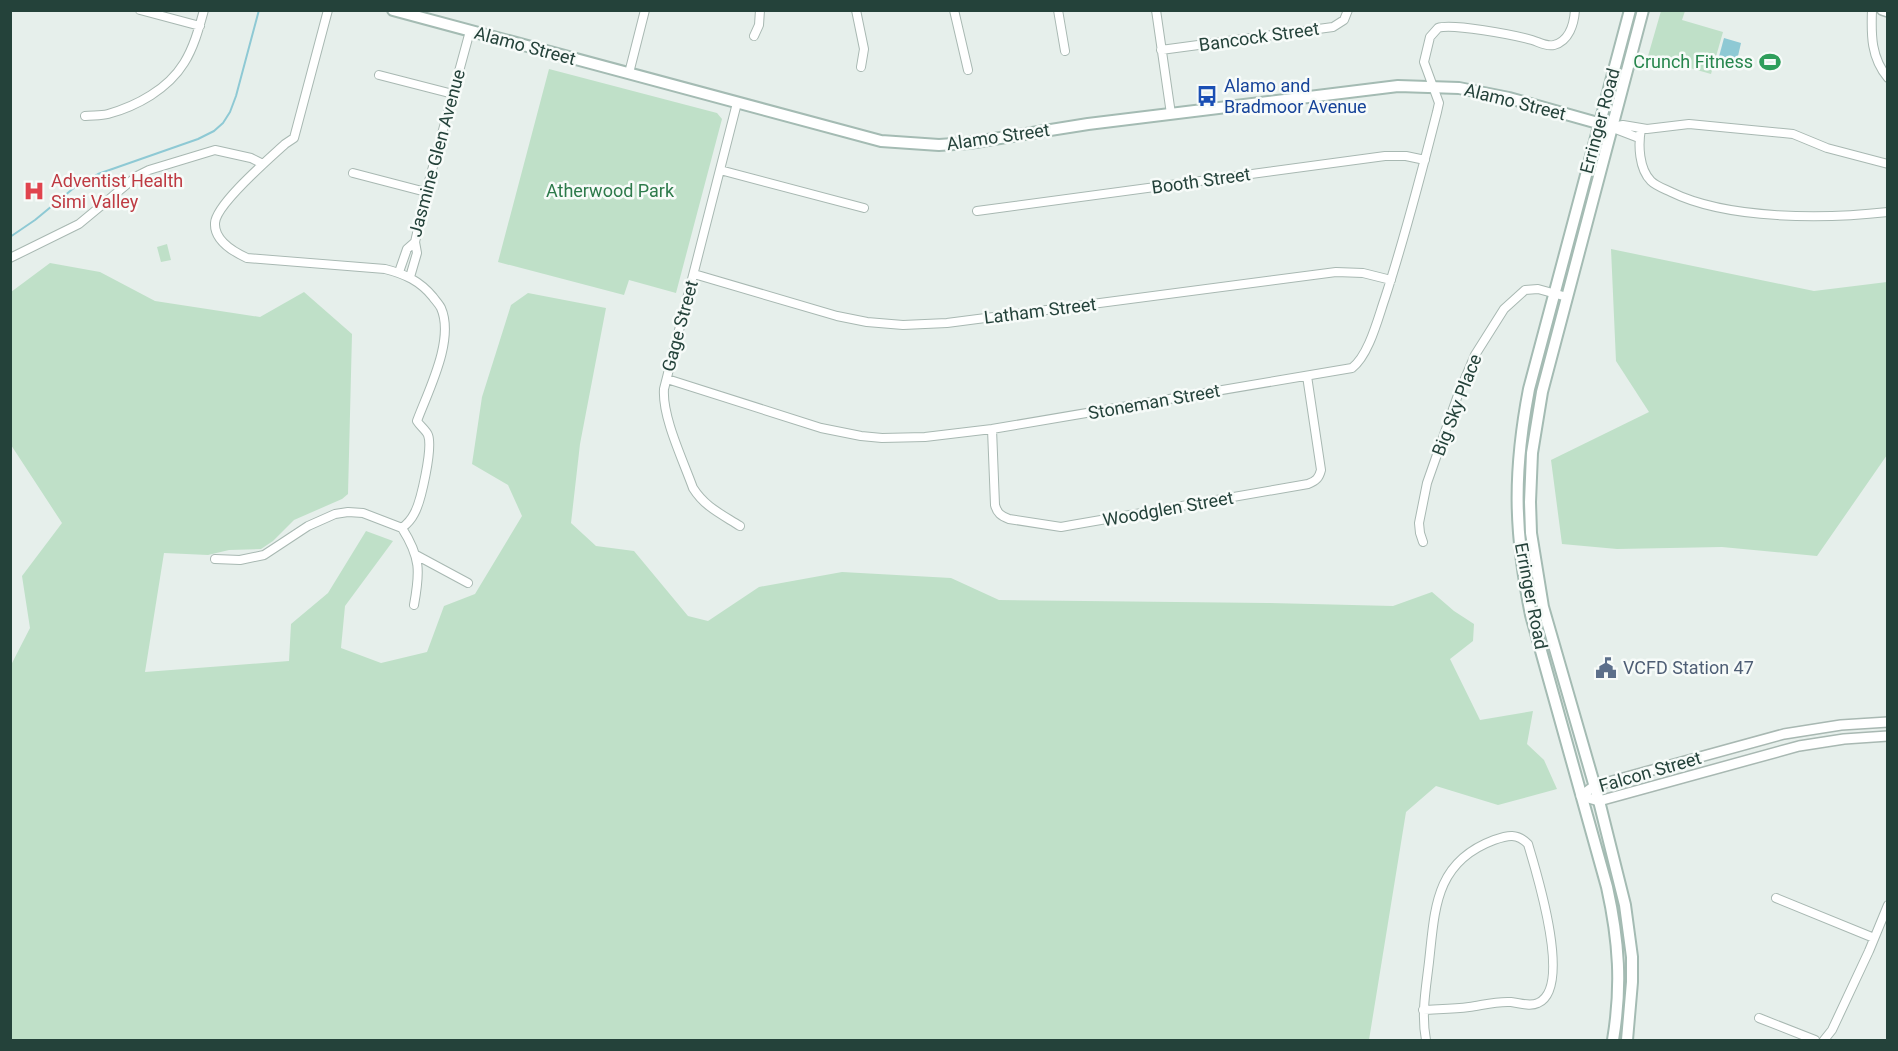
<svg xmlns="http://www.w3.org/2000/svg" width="1898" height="1051" font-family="Roboto,sans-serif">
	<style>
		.green { fill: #bfe0c8 }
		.water { fill: #8ec9d4 }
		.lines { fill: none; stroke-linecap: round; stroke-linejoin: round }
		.stream { stroke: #8ec9d4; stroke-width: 2 }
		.minor-casing { stroke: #a8b8b2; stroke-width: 10 }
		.tertiary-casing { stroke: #a8b8b2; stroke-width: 12 }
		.secondary-casing { stroke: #a4bbb3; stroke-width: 14 }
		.minor { stroke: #fff; stroke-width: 8 }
		.tertiary { stroke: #fff; stroke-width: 9 }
		.secondary { stroke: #fff; stroke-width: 10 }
		.labels { text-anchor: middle; stroke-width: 5; stroke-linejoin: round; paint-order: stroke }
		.street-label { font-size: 18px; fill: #24423a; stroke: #f7fbf9 }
		.leisure-label { font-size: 18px; fill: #27864d; stroke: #f7fbf9; text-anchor: end }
		.transit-label { font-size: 18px; fill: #164399; stroke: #f7fbf9; text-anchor: start }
		.health-label { font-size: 18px; fill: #be3a42; stroke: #f7fbf9; text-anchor: start }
		.park-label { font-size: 18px; fill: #2d7a4b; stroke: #f7fbf9 }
		.service-label { font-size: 18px; fill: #4e5e75; stroke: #f7fbf9; text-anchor: start }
	</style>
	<rect width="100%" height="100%" fill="#e6efeb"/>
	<!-- green -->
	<path class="green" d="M 1661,11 L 1685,11 L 1682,20 L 1723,32 L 1711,74 L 1648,56 Z
		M 549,69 L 717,113 L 722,119 L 676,293 L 629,280 L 624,295 L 498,262 Z
		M 167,244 L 171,260 L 161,262 L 157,247 Z
		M 1611,249 L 1814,291 L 1887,282 L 1887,455 L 1817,556 L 1722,547 L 1617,549 L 1562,544 L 1551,460 L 1649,412 L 1616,361 Z
		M 50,263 L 100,272 L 155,301 L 260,317 L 304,292 L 352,334 L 348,494 L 342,499 L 294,520 L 273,541 L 261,549 L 229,550 L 208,555 L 164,553 L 145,672 L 289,661 L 291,624 L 328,593 L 366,531 L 393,541 L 345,606 L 341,648 L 381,663 L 427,652 L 444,606 L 475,594 L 522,516 L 508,485 L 472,464 L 482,397 L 511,305 L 528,293 L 606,308 L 580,444 L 571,523 L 596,546 L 634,551 L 688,616 L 708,621 L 759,587 L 842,572 L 951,578 L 999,600 L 1267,603 L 1393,606 L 1432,592 L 1454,611 L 1474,624 L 1473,641 L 1450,659 L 1480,720 L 1533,711 L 1527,744 L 1544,760 L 1557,789 L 1498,805 L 1436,786 L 1406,812 L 1369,1040 L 11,1040 L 11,665 L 30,628 L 22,576 L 62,523 L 11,445 L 11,292 Z"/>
	<!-- water -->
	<path class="water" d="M 1724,38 L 1741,43 L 1735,69 L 1717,64 Z"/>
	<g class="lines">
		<!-- stream -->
		<path class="stream" d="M 10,237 L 35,220 L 75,187 L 98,174 L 198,139 L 214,131 L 223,123 L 230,112 L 236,96 L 259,10"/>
		<defs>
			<path id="minor" d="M 140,10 L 200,26
				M 328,10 L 294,138 L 285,144 C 270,158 216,204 215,223 C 214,240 234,252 247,258 L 385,269 C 405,274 420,281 433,297 C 435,300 439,304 441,308 C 455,340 428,391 417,421 C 420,426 426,430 428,435 C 433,448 421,502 414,514 C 411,520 407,524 402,528 C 421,558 420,572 414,605
				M 856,10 L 864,49 L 861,67
				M 954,10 L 968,70
				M 1058,10 L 1065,51
				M 1156,10 L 1171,114
				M 1872,10 C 1871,35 1871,58 1888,78
				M 754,36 L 759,25 L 760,10
				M 1161,50 L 1333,27 L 1344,20 L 1348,10
				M 629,73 L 645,10
				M 379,75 L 453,94
				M 737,103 L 664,389 C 662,417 683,460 693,488 C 705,507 721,514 740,526
				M 85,116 C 92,115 101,116 108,114 C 137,106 168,89 184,63 C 194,47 199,28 204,10
				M 1612,127 L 1623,125 L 1647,129 L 1689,124 L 1793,134 L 1827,148 L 1888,164
				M 1613,128 L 1639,138
				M 1641,129 C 1638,145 1639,169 1651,181 C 1656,186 1665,189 1671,192 C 1728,220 1825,219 1888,212
				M 720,170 L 864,208
				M 353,173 L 426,192
				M 977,211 L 1385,156 L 1406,156 L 1425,160
				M 10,258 L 79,224 L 137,176 L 149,170 L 215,150 L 251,158 L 263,164
				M 399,272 L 407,249 L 415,242 L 428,185 L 470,31
				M 694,274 L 837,316 L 867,322 L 903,325 L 947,323 L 1336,272 L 1363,273 L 1391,280
				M 410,277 L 417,253 L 415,242
				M 667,379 L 821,428 L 861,436 L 882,438 L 925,437 L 992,429 L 1352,368 C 1369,355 1378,318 1385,298 C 1405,237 1421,175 1437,112 L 1439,103 L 1424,62 L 1430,37 L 1438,28 C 1451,23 1515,35 1532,40 C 1539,42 1546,47 1554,45 C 1569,41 1574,24 1575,10
				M 992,429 L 995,505 C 997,513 1001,516 1009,519 L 1061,527 L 1072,525 L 1308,484 C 1316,481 1319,478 1321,470 L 1307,376
				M 1423,542 L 1420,533 L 1419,523 L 1427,483 L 1458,395 L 1475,355 L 1504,309 L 1525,290 L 1538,289 L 1567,297
				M 416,555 L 468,583
				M 215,559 L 240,560 L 264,555 L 308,526 L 335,514 L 348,512 L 363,513 L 402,528
				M 1776,898 L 1874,938
				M 1423,1010 C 1439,1009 1454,1009 1469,1007 C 1483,1005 1497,1001 1511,1002 C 1520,1003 1530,1007 1538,1003 C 1573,988 1536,871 1528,844 C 1517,833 1508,835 1494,840 C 1435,862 1435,908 1429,962 C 1426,988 1421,1014 1426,1040
				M 1759,1018 L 1815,1040
				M 1824,1040 L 1832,1030 L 1869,951 L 1888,905"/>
			<path id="tertiary" d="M 1882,10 L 1888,12
				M 1581,796 L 1594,786 L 1784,734 L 1841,725 L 1888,722
				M 1581,796 L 1599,801 L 1799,746 L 1844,739 L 1888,736"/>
			<path id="secondary" d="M 393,10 L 881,141 L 939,145 L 969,143 L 1088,124 L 1398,86 L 1459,88 L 1509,98 L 1612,127
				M 1613,1040 C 1622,986 1619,941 1607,887 L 1531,615 C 1514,532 1513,472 1529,389 L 1630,10
				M 1627,1040 L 1632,982 L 1632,957 L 1625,905 L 1599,801 L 1543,607 L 1531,533 L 1530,502 L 1532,453 L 1542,392 L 1643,10"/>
		</defs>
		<!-- minor casing -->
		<use href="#minor" class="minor-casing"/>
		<!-- tertiary casing -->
		<use href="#tertiary" class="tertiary-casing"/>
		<!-- secondary casing -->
		<use href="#secondary" class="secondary-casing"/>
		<!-- minor -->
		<use href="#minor" class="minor"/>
		<!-- tertiary -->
		<use href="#tertiary" class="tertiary"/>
		<!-- secondary -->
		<use href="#secondary" class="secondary"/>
	</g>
	<!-- icons -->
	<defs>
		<symbol id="stadium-bare" viewBox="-9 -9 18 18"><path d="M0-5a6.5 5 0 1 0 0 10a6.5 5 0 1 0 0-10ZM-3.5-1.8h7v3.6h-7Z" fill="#2e9e5b" stroke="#f7fbf9" stroke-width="2.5" paint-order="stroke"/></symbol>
		<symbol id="bus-bare" viewBox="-9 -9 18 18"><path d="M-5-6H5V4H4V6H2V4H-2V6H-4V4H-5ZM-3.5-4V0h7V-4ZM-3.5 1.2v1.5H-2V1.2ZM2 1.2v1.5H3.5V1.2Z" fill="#1a4fb4" stroke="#f7fbf9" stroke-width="2.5" paint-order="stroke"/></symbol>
		<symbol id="hospital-bare" viewBox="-9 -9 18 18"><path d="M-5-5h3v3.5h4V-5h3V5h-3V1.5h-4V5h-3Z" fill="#e0444e" stroke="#f7fbf9" stroke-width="2.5" paint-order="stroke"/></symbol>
		<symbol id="civic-bare" viewBox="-9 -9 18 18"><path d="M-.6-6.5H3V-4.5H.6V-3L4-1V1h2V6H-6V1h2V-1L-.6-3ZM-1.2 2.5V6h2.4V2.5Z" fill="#5c6f8a" stroke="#f7fbf9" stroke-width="2.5" paint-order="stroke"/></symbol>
	</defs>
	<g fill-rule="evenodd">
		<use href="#stadium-bare" x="1755" y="47" width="30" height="30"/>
		<use href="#bus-bare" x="1192" y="81" width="30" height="30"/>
		<use href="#hospital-bare" x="19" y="176" width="30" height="30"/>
		<use href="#civic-bare" x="1591" y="653" width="30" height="30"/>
	</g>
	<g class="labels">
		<!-- street labels -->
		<g class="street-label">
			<text transform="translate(1259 37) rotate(-8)" y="6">Bancock Street</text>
			<text transform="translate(525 46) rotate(15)" y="6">Alamo Street</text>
			<text transform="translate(1515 102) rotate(14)" y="6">Alamo Street</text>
			<text transform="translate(1600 121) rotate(-75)" y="6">Erringer Road</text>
			<text transform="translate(998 137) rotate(-8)" y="6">Alamo Street</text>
			<text transform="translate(437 153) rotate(-75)" y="6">Jasmine Glen Avenue</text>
			<text transform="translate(1201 181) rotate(-8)" y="6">Booth Street</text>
			<text transform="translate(1040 311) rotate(-7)" y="6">Latham Street</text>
			<text transform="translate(680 326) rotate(-75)" y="6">Gage Street</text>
			<text transform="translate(1154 402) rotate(-10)" y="6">Stoneman Street</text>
			<text transform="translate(1457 405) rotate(-69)" y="6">Big Sky Place</text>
			<text transform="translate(1168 509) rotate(-10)" y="6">Woodglen Street</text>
			<text transform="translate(1531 596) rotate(79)" y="6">Erringer Road</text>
			<text transform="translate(1650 772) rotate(-16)" y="6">Falcon Street</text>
		</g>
		<!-- leisure labels -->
		<g class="leisure-label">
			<text x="1753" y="68">Crunch Fitness</text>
		</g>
		<!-- transit labels -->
		<g class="transit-label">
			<text x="1224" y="92">Alamo and<tspan x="1224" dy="21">Bradmoor Avenue</tspan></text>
		</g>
		<!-- health labels -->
		<g class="health-label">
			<text x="51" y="187">Adventist Health<tspan x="51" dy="21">Simi Valley</tspan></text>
		</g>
		<!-- park labels -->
		<g class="park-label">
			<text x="610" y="197">Atherwood Park</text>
		</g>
		<!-- service labels -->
		<g class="service-label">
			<text x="1623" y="674">VCFD Station 47</text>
		</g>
	</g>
	<!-- border -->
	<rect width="1898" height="1051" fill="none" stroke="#24423a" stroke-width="24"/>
</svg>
